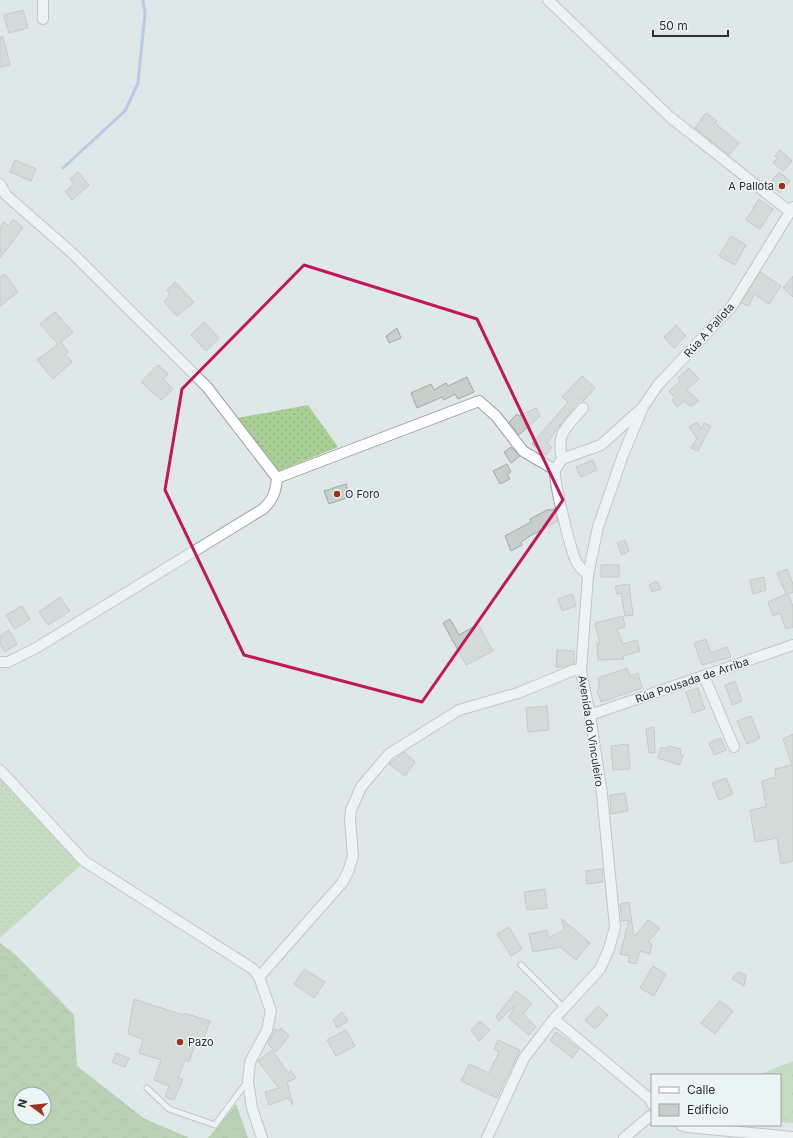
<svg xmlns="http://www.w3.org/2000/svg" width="793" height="1138" font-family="Inter,sans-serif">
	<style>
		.grass { fill: url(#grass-dots) }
		.forest { fill: url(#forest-crowns); fill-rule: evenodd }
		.park { fill: url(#park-crowns) }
		.garden { fill: #a9cf95 }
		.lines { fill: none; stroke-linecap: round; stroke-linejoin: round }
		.stream { stroke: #90a7e4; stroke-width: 3 }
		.building { fill: #c7cfcb; stroke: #a3aaa7 }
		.lane-casing { stroke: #9aa2a3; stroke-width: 7 }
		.street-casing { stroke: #9aa2a3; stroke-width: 12 }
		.lane { stroke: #fff; stroke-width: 5 }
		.street { stroke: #fff; stroke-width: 10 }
		.marked { fill: none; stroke: #c2185b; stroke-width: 3; stroke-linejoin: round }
		.poi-dot { fill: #9c331b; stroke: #ecf5f5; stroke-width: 1.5 }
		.labels { text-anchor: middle; stroke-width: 3; stroke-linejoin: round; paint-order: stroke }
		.poi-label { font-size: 11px; fill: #2d3030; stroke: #ecf5f5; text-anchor: start }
		.street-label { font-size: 11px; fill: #2d3030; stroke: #ecf5f5 }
	</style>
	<defs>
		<pattern id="grass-dots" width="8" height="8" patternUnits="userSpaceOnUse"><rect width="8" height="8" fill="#a9cf95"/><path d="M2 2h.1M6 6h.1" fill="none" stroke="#92b281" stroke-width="1.8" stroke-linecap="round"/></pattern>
		<pattern id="forest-crowns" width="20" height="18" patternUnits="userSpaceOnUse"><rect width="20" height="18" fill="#91b77b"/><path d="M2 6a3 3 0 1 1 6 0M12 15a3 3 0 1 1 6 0" fill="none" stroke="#779565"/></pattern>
		<pattern id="park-crowns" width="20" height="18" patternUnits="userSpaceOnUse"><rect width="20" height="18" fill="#a9cf95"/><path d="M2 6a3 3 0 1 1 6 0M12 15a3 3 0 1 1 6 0" fill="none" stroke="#92b281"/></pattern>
	</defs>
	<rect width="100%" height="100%" fill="#dfe8e8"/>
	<!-- grass -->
	<path class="grass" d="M 308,405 L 338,447 L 279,471 L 237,418 Z
		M 0,774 L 83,863 L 0,938 Z"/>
	<!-- forest -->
	<path class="forest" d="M 0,943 L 16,955 L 74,1015 L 77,1066 L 145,1119 L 190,1138 L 0,1138 ZM 20,1094 L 44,1094 L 44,1118 L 20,1118 Z
		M 236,1104 L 248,1138 L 208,1138 Z"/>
	<!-- park -->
	<path class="park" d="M 793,1061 L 793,1123 L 780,1122 L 780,1075 L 758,1075 Z"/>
	<!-- garden -->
	<path class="garden" d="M 780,1082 L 790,1083 L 787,1114 L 780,1113 Z"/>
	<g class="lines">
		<!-- stream -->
		<path class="stream" d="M 63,168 L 125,111 L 138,83 L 145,13 L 143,0"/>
	</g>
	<!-- building -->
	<path class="building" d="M 23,10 L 28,28 L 9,33 L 4,15 Z
		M 0,37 L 3,37 L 10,65 L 0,67 Z
		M 706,113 L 717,121 L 715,123 L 739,143 L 729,155 L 695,128 Z
		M 780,150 L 792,161 L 783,171 L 773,163 L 777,158 L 775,156 Z
		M 15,160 L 36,169 L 31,181 L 10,172 Z
		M 78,172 L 89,185 L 72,200 L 65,192 L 74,184 L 70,179 Z
		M 779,172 L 790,181 L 780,193 L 769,184 Z
		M 759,199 L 773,209 L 760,229 L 746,220 Z
		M 13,219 L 23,228 L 0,258 L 0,227 L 4,222 L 9,226 Z
		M 731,236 L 746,245 L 735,265 L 719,256 Z
		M 760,272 L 781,286 L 769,304 L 754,294 L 749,306 L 741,303 Z
		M 5,274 L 18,292 L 0,306 L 0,277 Z
		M 793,276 L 793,297 L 783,288 Z
		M 175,282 L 194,302 L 177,316 L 164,302 L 170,294 L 167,290 Z
		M 55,312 L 73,332 L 61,342 L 68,352 L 65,354 L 72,362 L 53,379 L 37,360 L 58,344 L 40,324 Z
		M 204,322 L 219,338 L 206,351 L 191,335 Z
		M 676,325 L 686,336 L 674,348 L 664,337 Z
		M 397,328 L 401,338 L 389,343 L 386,336 Z
		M 158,365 L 168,374 L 163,379 L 173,389 L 161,400 L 141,382 Z
		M 689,368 L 699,379 L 687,390 L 699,401 L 691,407 L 684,401 L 677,407 L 672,400 L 675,398 L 669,391 L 680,381 L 678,378 Z
		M 582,376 L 595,388 L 583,401 L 581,399 L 562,422 L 547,443 L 552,447 L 546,455 L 532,444 L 568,402 L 562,397 Z
		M 467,377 L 474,392 L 458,399 L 455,394 L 444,400 L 442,397 L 417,408 L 411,393 L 431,384 L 434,390 L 446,383 L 448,386 Z
		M 536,408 L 540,416 L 519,435 L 509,422 L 517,414 L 519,416 Z
		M 697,422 L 701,429 L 704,423 L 711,426 L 698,451 L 691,448 L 697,438 L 689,427 Z
		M 511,447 L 520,456 L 511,463 L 504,452 Z
		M 593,460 L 597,470 L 581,477 L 576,467 Z
		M 507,464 L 511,472 L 507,474 L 510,479 L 500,484 L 493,471 Z
		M 346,484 L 350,497 L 329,504 L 324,491 Z
		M 555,509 L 558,521 L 530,536 L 521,542 L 522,545 L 511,551 L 505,536 L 531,522 L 530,519 L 547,510 Z
		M 625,540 L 629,551 L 622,555 L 617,543 Z
		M 601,565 L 619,565 L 619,577 L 601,577 Z
		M 787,569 L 793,584 L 793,592 L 788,594 L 793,606 L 793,627 L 786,629 L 780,613 L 773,616 L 768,602 L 786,594 L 777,573 Z
		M 764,577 L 766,590 L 753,594 L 750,580 Z
		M 657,581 L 661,589 L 652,592 L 649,585 Z
		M 629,584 L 633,615 L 625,616 L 621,593 L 617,594 L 615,586 Z
		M 572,594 L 576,606 L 562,611 L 558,599 Z
		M 60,597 L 70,611 L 48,625 L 39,612 Z
		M 22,606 L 30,619 L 15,629 L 6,615 Z
		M 623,616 L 625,627 L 617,629 L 623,644 L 637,640 L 640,651 L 623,656 L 624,659 L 598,660 L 597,643 L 600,643 L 595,623 Z
		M 450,619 L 459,635 L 478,624 L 493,651 L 466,665 L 443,623 Z
		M 9,630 L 17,644 L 5,652 L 0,644 L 0,636 Z
		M 706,639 L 711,653 L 727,647 L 731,657 L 702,665 L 694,643 Z
		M 557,650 L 574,651 L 574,664 L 564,667 L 556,667 Z
		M 627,668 L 630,676 L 638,673 L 642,688 L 601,702 L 597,690 L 599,689 L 598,684 L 600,684 L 598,678 Z
		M 735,681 L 742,701 L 732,705 L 725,685 Z
		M 698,688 L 705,709 L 693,713 L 686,692 Z
		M 547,706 L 549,730 L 528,732 L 526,708 Z
		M 751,716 L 760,738 L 747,744 L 737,721 Z
		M 654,727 L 655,753 L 649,753 L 646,729 Z
		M 793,734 L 793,861 L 781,864 L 777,838 L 755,842 L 750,810 L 766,807 L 762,781 L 776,777 L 775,769 L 792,765 L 783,739 Z
		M 721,738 L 726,750 L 714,755 L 709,743 Z
		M 628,744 L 630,769 L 613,770 L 611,746 Z
		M 668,746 L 681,749 L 680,754 L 683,755 L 680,765 L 658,758 L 661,747 L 667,749 Z
		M 404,752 L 415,762 L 405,776 L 389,764 Z
		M 726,778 L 733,794 L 719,800 L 712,783 Z
		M 625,793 L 628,811 L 611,814 L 610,795 Z
		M 602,869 L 603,882 L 587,884 L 586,871 Z
		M 545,889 L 547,908 L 527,910 L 524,892 Z
		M 629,902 L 634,937 L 648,920 L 660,928 L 648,942 L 652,944 L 650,954 L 640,951 L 636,964 L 628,962 L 630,956 L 620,954 L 629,920 L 622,921 L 620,904 Z
		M 562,919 L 590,943 L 576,960 L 560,947 L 533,952 L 529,934 L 547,930 L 548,938 L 564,930 Z
		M 509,927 L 522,949 L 511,956 L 497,934 Z
		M 653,966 L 666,974 L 654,996 L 640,988 Z
		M 304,969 L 325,982 L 314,998 L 294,984 Z
		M 738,972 L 746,975 L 744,986 L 732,979 Z
		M 516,991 L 532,1004 L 523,1014 L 536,1027 L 529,1035 L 509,1018 L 515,1005 L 499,1021 L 496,1017 Z
		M 134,999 L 183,1015 L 184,1013 L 210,1021 L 203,1041 L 197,1039 L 189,1062 L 185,1060 L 178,1078 L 183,1079 L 174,1100 L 165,1097 L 169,1086 L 154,1080 L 161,1060 L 139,1053 L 143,1039 L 128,1034 Z
		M 720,1001 L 733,1011 L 715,1034 L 701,1023 Z
		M 598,1006 L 608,1015 L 595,1029 L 585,1020 Z
		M 342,1012 L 348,1021 L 337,1028 L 333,1020 Z
		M 480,1021 L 490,1030 L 479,1041 L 471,1030 Z
		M 281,1028 L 289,1036 L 276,1052 L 268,1044 L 275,1029 L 278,1031 Z
		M 346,1030 L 355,1046 L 336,1056 L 327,1040 Z
		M 556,1032 L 579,1049 L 572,1058 L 550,1040 Z
		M 498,1040 L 520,1050 L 497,1098 L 461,1081 L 469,1064 L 489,1073 L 499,1052 L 494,1049 Z
		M 272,1050 L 288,1073 L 291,1071 L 296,1078 L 287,1082 L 293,1105 L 288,1098 L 269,1105 L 265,1092 L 279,1088 L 258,1061 Z
		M 116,1053 L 129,1058 L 125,1067 L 112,1062 Z"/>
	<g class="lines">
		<defs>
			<path id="lane" d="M 521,965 L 564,1008
				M 147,1088 L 169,1109 L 215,1125 L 247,1082"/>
			<path id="street" d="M 43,0 L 43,19
				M 548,0 L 670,117 L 789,211
				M 0,184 L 6,195 L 71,252 L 207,387 L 277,478 C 276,491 273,500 263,509 L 36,648 L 8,662 L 0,662
				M 562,459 C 556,432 567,427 583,408
				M 277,478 L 479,401 L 496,416 L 523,451 L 555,470
				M 588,575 C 583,571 579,567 576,561 C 570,548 554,483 555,470 L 562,459 L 601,445 L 642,408
				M 704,676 L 734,747
				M 590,715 L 793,645
				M 0,770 L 84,861 L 253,969 L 259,977 L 271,1011 L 267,1030 L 250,1062 L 248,1081 L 252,1108 L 262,1138
				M 259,977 L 342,883 L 348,872 L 353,856 L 350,819 L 351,810 L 361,787 L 389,754 L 459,710 L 518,693 L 574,670 L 581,671
				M 554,1019 L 650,1099 L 652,1104
				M 681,1125 L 687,1127 L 793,1137
				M 487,1138 L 524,1058 L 554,1019 L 600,969 L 609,949 L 615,927 L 602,794 L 590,715 L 581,671 L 588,575 L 598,527 L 623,455 L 643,407 L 658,385 L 732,306 L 793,207
				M 624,1138 L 650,1116"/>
		</defs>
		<!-- lane casing -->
		<use href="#lane" class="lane-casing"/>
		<!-- street casing -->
		<use href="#street" class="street-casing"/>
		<!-- lane -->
		<use href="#lane" class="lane"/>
		<!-- street -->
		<use href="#street" class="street"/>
	</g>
	<!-- marked area -->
	<path d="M0 0H793V1138H0ZM 304,265 L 477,319 L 563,500 L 422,702 L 244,655 L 165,490 L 182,389 Z" fill="#dfe8e8" fill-opacity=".55" fill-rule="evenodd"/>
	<path class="marked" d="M 304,265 L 477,319 L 563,500 L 422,702 L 244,655 L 165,490 L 182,389 Z"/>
	<!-- markers -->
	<g class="poi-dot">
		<circle cx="782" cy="186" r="4"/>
		<circle cx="337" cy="494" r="4"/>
		<circle cx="180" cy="1042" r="4"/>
	</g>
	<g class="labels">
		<!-- poi labels -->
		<g class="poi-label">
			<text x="774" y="190" text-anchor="end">A Pallota</text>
			<text x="345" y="498">O Foro</text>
			<text x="188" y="1046">Pazo</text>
		</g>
		<!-- street labels -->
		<g class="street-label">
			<text transform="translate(709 330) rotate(-48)" y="4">Rúa A Pallota</text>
			<text transform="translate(692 680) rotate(-19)" y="4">Rúa Pousada de Arriba</text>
			<text transform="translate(591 731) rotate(81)" y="4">Avenida do Vinculeiro</text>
		</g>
	</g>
	<!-- legend -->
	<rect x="651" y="1074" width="130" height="52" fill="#ecf5f5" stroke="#a0a6a6"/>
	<rect x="659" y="1087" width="20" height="6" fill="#ffffff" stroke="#a0a6a6"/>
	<text x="687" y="1094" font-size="12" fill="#2d3030">Calle</text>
	<rect x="659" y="1104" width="20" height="12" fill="#c7cfcb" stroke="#a0a6a6"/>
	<text x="687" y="1114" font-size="12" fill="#2d3030">Edificio</text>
	<!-- north arrow -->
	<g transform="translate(32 1106) rotate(285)"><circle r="19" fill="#ecf5f5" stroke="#a0a6a6"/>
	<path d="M0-3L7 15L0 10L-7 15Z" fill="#9c331b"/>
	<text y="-6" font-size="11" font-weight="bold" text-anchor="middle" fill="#2d3030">N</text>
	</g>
	<!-- scale -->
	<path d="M653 30v6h75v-6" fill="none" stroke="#2d3030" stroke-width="2"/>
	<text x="659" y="30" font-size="12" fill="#2d3030" stroke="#ecf5f5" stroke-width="3" paint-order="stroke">50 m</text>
</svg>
